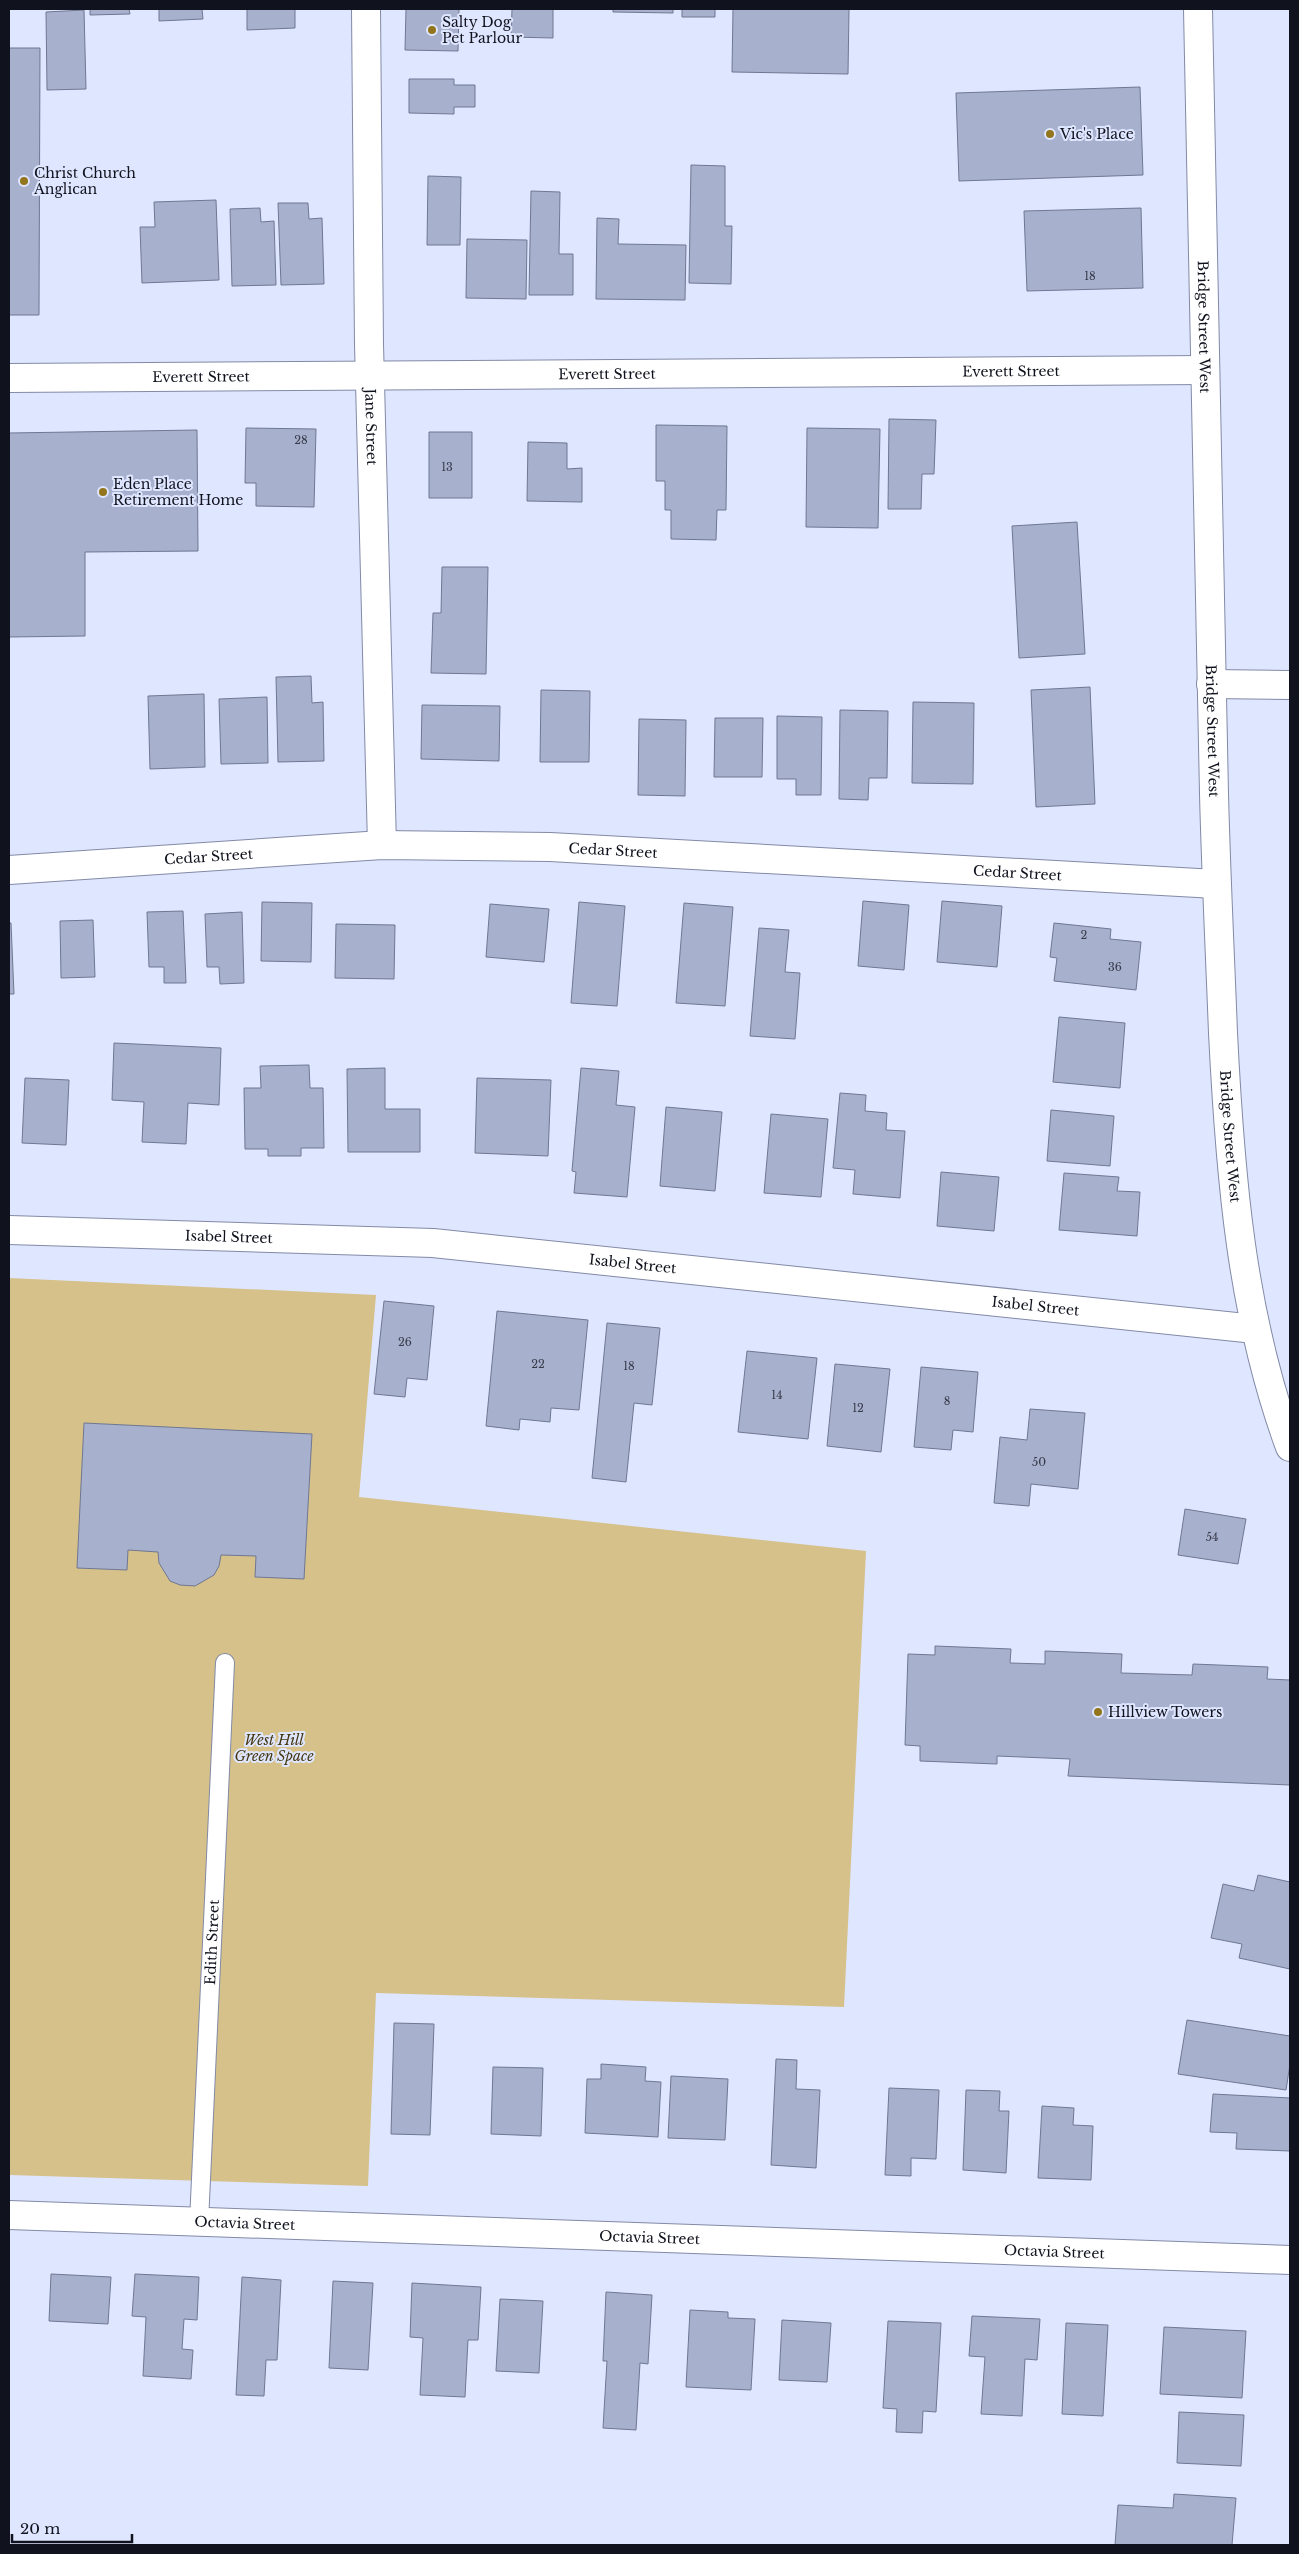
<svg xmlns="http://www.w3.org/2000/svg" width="1299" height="2554" font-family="'Libre Baskerville',serif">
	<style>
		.green { fill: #d6c18a }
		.building { fill: #a7b0cd; stroke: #6f7792 }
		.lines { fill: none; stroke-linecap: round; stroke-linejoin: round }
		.lane-casing { stroke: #828aa6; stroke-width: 20 }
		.street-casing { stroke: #828aa6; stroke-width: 30 }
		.secondary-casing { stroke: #828aa6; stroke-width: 30 }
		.lane { stroke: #fff; stroke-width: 18 }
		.street { stroke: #fff; stroke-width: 28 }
		.secondary { stroke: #fff; stroke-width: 28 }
		.poi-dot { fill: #92751c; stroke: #dfe6ff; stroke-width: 2 }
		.labels { text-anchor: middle; stroke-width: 4; stroke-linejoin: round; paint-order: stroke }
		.number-label { font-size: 11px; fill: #363a49 }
		.poi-label { font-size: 14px; fill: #10121d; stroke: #dfe6ff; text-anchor: start }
		.street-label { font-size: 14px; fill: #10121d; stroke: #dfe6ff }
		.park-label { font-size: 14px; font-style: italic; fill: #453710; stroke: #dfe6ff }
	</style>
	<rect width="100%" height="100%" fill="#dfe6ff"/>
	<!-- green -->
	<path class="green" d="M 9,1278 L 376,1295 L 359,1497 L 866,1551 L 844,2007 L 376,1993 L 368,2186 L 9,2175 Z"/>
	<!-- building -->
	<path class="building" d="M 90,9 L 129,9 L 130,14 L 90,15 Z
		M 159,9 L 202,9 L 203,19 L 159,21 Z
		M 247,9 L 295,9 L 295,28 L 247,30 Z
		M 406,9 L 459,9 L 458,51 L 405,50 Z
		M 512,9 L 553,9 L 553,38 L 511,37 Z
		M 613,9 L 673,9 L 673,13 L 613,12 Z
		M 682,9 L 715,9 L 715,17 L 682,17 Z
		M 733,9 L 849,9 L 848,74 L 732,72 Z
		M 84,10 L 86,89 L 47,90 L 46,12 Z
		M 9,48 L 40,48 L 39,315 L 9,315 Z
		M 409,79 L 454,79 L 454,85 L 475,85 L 475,107 L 454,107 L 454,114 L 409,113 Z
		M 1140,87 L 1143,175 L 959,181 L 956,93 Z
		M 691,165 L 725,166 L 725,226 L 732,226 L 731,284 L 689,283 Z
		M 428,176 L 461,177 L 460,245 L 427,245 Z
		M 531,191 L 560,192 L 559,254 L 573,254 L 573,295 L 529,295 Z
		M 216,200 L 219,280 L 142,283 L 140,227 L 155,227 L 154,202 Z
		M 278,203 L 308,203 L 309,219 L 322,218 L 324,284 L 281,285 Z
		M 260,208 L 261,222 L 274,221 L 276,285 L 232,286 L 230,209 Z
		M 1141,208 L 1143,288 L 1027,291 L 1024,211 Z
		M 597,218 L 619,219 L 618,244 L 686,245 L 685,300 L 596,299 Z
		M 467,239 L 527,240 L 526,299 L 466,298 Z
		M 889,419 L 936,420 L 934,474 L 922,474 L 921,509 L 888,509 Z
		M 656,425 L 727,426 L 726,510 L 717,510 L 716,540 L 671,539 L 671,510 L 665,510 L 665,481 L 656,481 Z
		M 246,428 L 316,429 L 314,507 L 256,506 L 256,483 L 245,483 Z
		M 807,428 L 880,429 L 878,528 L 806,527 Z
		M 197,430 L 198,551 L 85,552 L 85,636 L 9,637 L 9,433 Z
		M 429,432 L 472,432 L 472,498 L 429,498 Z
		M 528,442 L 567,443 L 567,469 L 582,468 L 582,502 L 527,501 Z
		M 1077,522 L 1085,654 L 1019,658 L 1012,526 Z
		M 442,567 L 488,567 L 486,674 L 431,673 L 433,613 L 441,613 Z
		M 311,676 L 312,703 L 323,702 L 324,761 L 278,762 L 276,677 Z
		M 1090,687 L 1095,804 L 1036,807 L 1031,690 Z
		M 541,690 L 590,691 L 589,762 L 540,762 Z
		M 204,694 L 205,767 L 150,769 L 148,696 Z
		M 267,697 L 268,763 L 221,764 L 219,699 Z
		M 913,702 L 974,703 L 973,784 L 912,783 Z
		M 422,705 L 500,706 L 499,761 L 421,759 Z
		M 840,710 L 888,711 L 887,778 L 869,778 L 868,800 L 839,799 Z
		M 777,716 L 822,717 L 821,795 L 796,795 L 796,779 L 777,779 Z
		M 715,718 L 763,718 L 762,777 L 714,777 Z
		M 639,719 L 686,720 L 685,796 L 638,795 Z
		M 863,901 L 909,905 L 904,970 L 858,966 Z
		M 942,901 L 1002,906 L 997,967 L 937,962 Z
		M 262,902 L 312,903 L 311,962 L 261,961 Z
		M 579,902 L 625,906 L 617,1006 L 571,1003 Z
		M 684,903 L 733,907 L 725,1006 L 676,1003 Z
		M 490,904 L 549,909 L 544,962 L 486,957 Z
		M 183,911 L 186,983 L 164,983 L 164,967 L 149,967 L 147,912 Z
		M 242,912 L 244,983 L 220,984 L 219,967 L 207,967 L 205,914 Z
		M 93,920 L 95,977 L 61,978 L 60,921 Z
		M 9,923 L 11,923 L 14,994 L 9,994 Z
		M 1054,923 L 1111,929 L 1110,939 L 1141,942 L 1136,990 L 1054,981 L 1057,958 L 1050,957 Z
		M 336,924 L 395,925 L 394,979 L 335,978 Z
		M 759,928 L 789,930 L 785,972 L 800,973 L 795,1039 L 750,1036 Z
		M 1059,1017 L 1125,1023 L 1120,1088 L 1053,1082 Z
		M 114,1043 L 221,1048 L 219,1105 L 188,1103 L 186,1144 L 142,1142 L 144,1102 L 112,1100 Z
		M 309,1065 L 310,1088 L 323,1088 L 324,1148 L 301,1148 L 301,1156 L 268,1156 L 268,1149 L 245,1149 L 244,1088 L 261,1088 L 260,1066 Z
		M 385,1068 L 385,1109 L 420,1109 L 420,1152 L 348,1152 L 347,1069 Z
		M 581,1068 L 619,1071 L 616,1105 L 635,1107 L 627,1197 L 574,1193 L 576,1172 L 572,1171 Z
		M 25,1078 L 69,1080 L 66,1145 L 22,1143 Z
		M 477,1078 L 551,1080 L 548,1156 L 475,1153 Z
		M 840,1093 L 866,1095 L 865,1111 L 887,1113 L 886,1130 L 905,1131 L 900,1198 L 853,1194 L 855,1170 L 833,1168 Z
		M 666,1107 L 722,1112 L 715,1191 L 660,1186 Z
		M 1051,1110 L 1114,1116 L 1110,1166 L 1047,1161 Z
		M 771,1114 L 828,1119 L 821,1197 L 764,1193 Z
		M 941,1172 L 999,1177 L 994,1231 L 937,1226 Z
		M 1064,1173 L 1119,1177 L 1117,1191 L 1140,1192 L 1137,1236 L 1059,1230 Z
		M 384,1301 L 434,1306 L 427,1380 L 407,1378 L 405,1397 L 374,1394 Z
		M 497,1311 L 588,1320 L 579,1410 L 551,1408 L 550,1422 L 520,1419 L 519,1430 L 486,1426 Z
		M 607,1323 L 660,1328 L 652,1405 L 634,1403 L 626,1482 L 592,1478 Z
		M 747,1351 L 817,1358 L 808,1439 L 738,1432 Z
		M 835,1364 L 890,1369 L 881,1452 L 827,1446 Z
		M 921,1367 L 978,1372 L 973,1432 L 953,1430 L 951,1450 L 914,1447 Z
		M 1030,1409 L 1085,1413 L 1078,1489 L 1031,1484 L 1029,1506 L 994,1503 L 1000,1437 L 1027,1440 Z
		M 84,1423 L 312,1434 L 304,1579 L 255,1577 L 256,1556 L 221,1555 L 219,1566 L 214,1575 L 195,1586 L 180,1585 L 170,1581 L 159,1563 L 158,1552 L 128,1550 L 127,1570 L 77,1568 Z
		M 1185,1509 L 1246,1519 L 1238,1564 L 1178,1555 Z
		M 935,1646 L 1011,1649 L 1010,1663 L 1045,1664 L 1045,1651 L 1122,1654 L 1121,1673 L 1192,1675 L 1193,1664 L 1268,1667 L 1267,1679 L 1290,1680 L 1290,1785 L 1068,1776 L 1070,1759 L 997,1756 L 997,1764 L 920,1761 L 920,1746 L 905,1745 L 908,1654 L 935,1655 Z
		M 1258,1875 L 1290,1882 L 1290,1969 L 1239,1958 L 1242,1944 L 1211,1938 L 1223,1884 L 1254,1891 Z
		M 1187,2020 L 1290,2036 L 1290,2064 L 1286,2090 L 1178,2074 Z
		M 394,2023 L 434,2024 L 430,2135 L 391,2134 Z
		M 776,2059 L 797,2060 L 796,2089 L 820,2090 L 816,2168 L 771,2165 Z
		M 601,2064 L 646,2067 L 645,2081 L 661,2082 L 658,2137 L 585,2133 L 587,2079 L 601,2079 Z
		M 493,2067 L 543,2068 L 541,2136 L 491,2134 Z
		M 671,2076 L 728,2079 L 725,2140 L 668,2138 Z
		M 889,2088 L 939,2090 L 936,2159 L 911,2158 L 911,2176 L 885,2175 Z
		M 966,2090 L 1000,2091 L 999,2111 L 1009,2111 L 1006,2173 L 963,2170 Z
		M 1213,2094 L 1290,2098 L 1290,2151 L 1236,2149 L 1237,2133 L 1210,2132 Z
		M 1042,2106 L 1074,2108 L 1073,2125 L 1093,2126 L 1091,2180 L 1038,2178 Z
		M 51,2274 L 111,2277 L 108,2324 L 49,2321 Z
		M 135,2274 L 199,2277 L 197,2320 L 184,2319 L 182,2349 L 193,2350 L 191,2379 L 143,2376 L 146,2317 L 132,2316 Z
		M 242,2277 L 281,2280 L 277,2360 L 266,2360 L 264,2396 L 236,2395 Z
		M 333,2281 L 373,2283 L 368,2370 L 329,2368 Z
		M 412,2283 L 481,2287 L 478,2340 L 468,2340 L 465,2397 L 420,2395 L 423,2338 L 410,2337 Z
		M 606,2292 L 652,2295 L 648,2364 L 640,2363 L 636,2430 L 603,2428 L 607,2361 L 603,2361 Z
		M 500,2299 L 543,2301 L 539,2373 L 496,2371 Z
		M 690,2310 L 728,2312 L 728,2318 L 755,2319 L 751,2390 L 686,2387 Z
		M 972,2316 L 1040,2319 L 1037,2360 L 1025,2359 L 1022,2416 L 981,2414 L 985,2357 L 969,2356 Z
		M 782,2320 L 831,2323 L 827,2382 L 779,2380 Z
		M 888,2321 L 941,2323 L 936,2412 L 923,2411 L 922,2433 L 896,2432 L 897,2409 L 883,2408 Z
		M 1066,2323 L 1108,2325 L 1103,2416 L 1062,2414 Z
		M 1164,2327 L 1246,2331 L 1242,2398 L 1160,2394 Z
		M 1179,2412 L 1244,2415 L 1241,2466 L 1177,2463 Z
		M 1174,2494 L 1236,2498 L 1232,2545 L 1115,2545 L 1118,2505 L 1173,2508 Z"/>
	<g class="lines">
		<defs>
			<g id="lane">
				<path id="s1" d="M 199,2222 L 225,1663"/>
			</g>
			<g id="street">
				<path id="s2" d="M 366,9 L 369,344 L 382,845"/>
				<path id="s3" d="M 9,378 L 1205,370"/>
				<path d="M 1211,684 L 1290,685"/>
				<path id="s4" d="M 9,870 L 382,845 L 550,847 L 1216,884"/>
				<path id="s5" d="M 9,1230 L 433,1243 L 1255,1329"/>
				<path id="s6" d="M 9,2215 L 1290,2260"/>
			</g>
			<g id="secondary">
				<path id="s7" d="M 1198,9 C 1203,270 1207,532 1214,794 C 1216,874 1220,953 1223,1033 C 1230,1174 1241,1314 1290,1447"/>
			</g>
		</defs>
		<!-- lane casing -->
		<use href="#lane" class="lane-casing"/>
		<!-- street casing -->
		<use href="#street" class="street-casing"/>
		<!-- secondary casing -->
		<use href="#secondary" class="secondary-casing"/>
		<!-- lane -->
		<use href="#lane" class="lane"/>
		<!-- street -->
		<use href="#street" class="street"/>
		<!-- secondary -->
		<use href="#secondary" class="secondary"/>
	</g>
	<!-- markers -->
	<g class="poi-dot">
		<circle cx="432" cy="30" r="5"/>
		<circle cx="1050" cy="134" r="5"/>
		<circle cx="24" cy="181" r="5"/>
		<circle cx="103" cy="492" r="5"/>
		<circle cx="1098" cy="1712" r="5"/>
	</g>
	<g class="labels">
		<!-- number labels -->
		<g class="number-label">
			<text x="1090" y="280">18</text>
			<text x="301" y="444">28</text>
			<text x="447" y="471">13</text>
			<text x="1084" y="939">2</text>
			<text x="1115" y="971">36</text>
			<text x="405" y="1346">26</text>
			<text x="538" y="1368">22</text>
			<text x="629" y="1370">18</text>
			<text x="777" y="1399">14</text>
			<text x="947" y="1405">8</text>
			<text x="858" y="1412">12</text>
			<text x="1039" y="1466">50</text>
			<text x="1212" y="1541">54</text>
		</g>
		<!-- poi labels -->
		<g class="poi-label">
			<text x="442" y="27">Salty Dog<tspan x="442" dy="16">Pet Parlour</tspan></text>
			<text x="1060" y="139">Vic's Place</text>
			<text x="34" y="178">Christ Church<tspan x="34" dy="16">Anglican</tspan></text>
			<text x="113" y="489">Eden Place<tspan x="113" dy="16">Retirement Home</tspan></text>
			<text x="1108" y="1717">Hillview Towers</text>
		</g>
		<!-- street labels -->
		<g class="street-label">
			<text dy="5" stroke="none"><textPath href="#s7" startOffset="318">Bridge Street West</textPath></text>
			<text dy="5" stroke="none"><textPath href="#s3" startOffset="1002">Everett Street</textPath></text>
			<text dy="5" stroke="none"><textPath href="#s3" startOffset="598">Everett Street</textPath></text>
			<text dy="5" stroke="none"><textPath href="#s3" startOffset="192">Everett Street</textPath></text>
			<text dy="5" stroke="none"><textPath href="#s2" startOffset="418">Jane Street</textPath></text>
			<text dy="5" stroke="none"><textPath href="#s7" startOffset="722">Bridge Street West</textPath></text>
			<text dy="5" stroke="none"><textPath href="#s4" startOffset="605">Cedar Street</textPath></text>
			<text dy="5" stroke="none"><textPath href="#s4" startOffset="200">Cedar Street</textPath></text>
			<text dy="5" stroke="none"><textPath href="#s4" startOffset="1010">Cedar Street</textPath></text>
			<text dy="5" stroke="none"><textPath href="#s7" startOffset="1128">Bridge Street West</textPath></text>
			<text dy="5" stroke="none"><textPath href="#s5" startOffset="220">Isabel Street</textPath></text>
			<text dy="5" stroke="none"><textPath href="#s5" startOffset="625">Isabel Street</textPath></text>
			<text dy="5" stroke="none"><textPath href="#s5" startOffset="1030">Isabel Street</textPath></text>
			<text dy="5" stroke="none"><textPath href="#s1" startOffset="280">Edith Street</textPath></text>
			<text dy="5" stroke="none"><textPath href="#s6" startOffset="236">Octavia Street</textPath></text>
			<text dy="5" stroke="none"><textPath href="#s6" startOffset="641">Octavia Street</textPath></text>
			<text dy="5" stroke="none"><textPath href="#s6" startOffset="1046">Octavia Street</textPath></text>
		</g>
		<!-- park labels -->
		<g class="park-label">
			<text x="274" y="1745">West Hill<tspan x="274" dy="16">Green Space</tspan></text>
		</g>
	</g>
	<!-- border -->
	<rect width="1299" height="2554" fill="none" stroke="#10121d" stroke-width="20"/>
	<!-- scale -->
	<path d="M12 2534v8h120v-8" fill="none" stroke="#10121d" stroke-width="2.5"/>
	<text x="20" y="2534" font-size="15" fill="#10121d" stroke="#dfe6ff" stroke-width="4" paint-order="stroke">20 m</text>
</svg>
